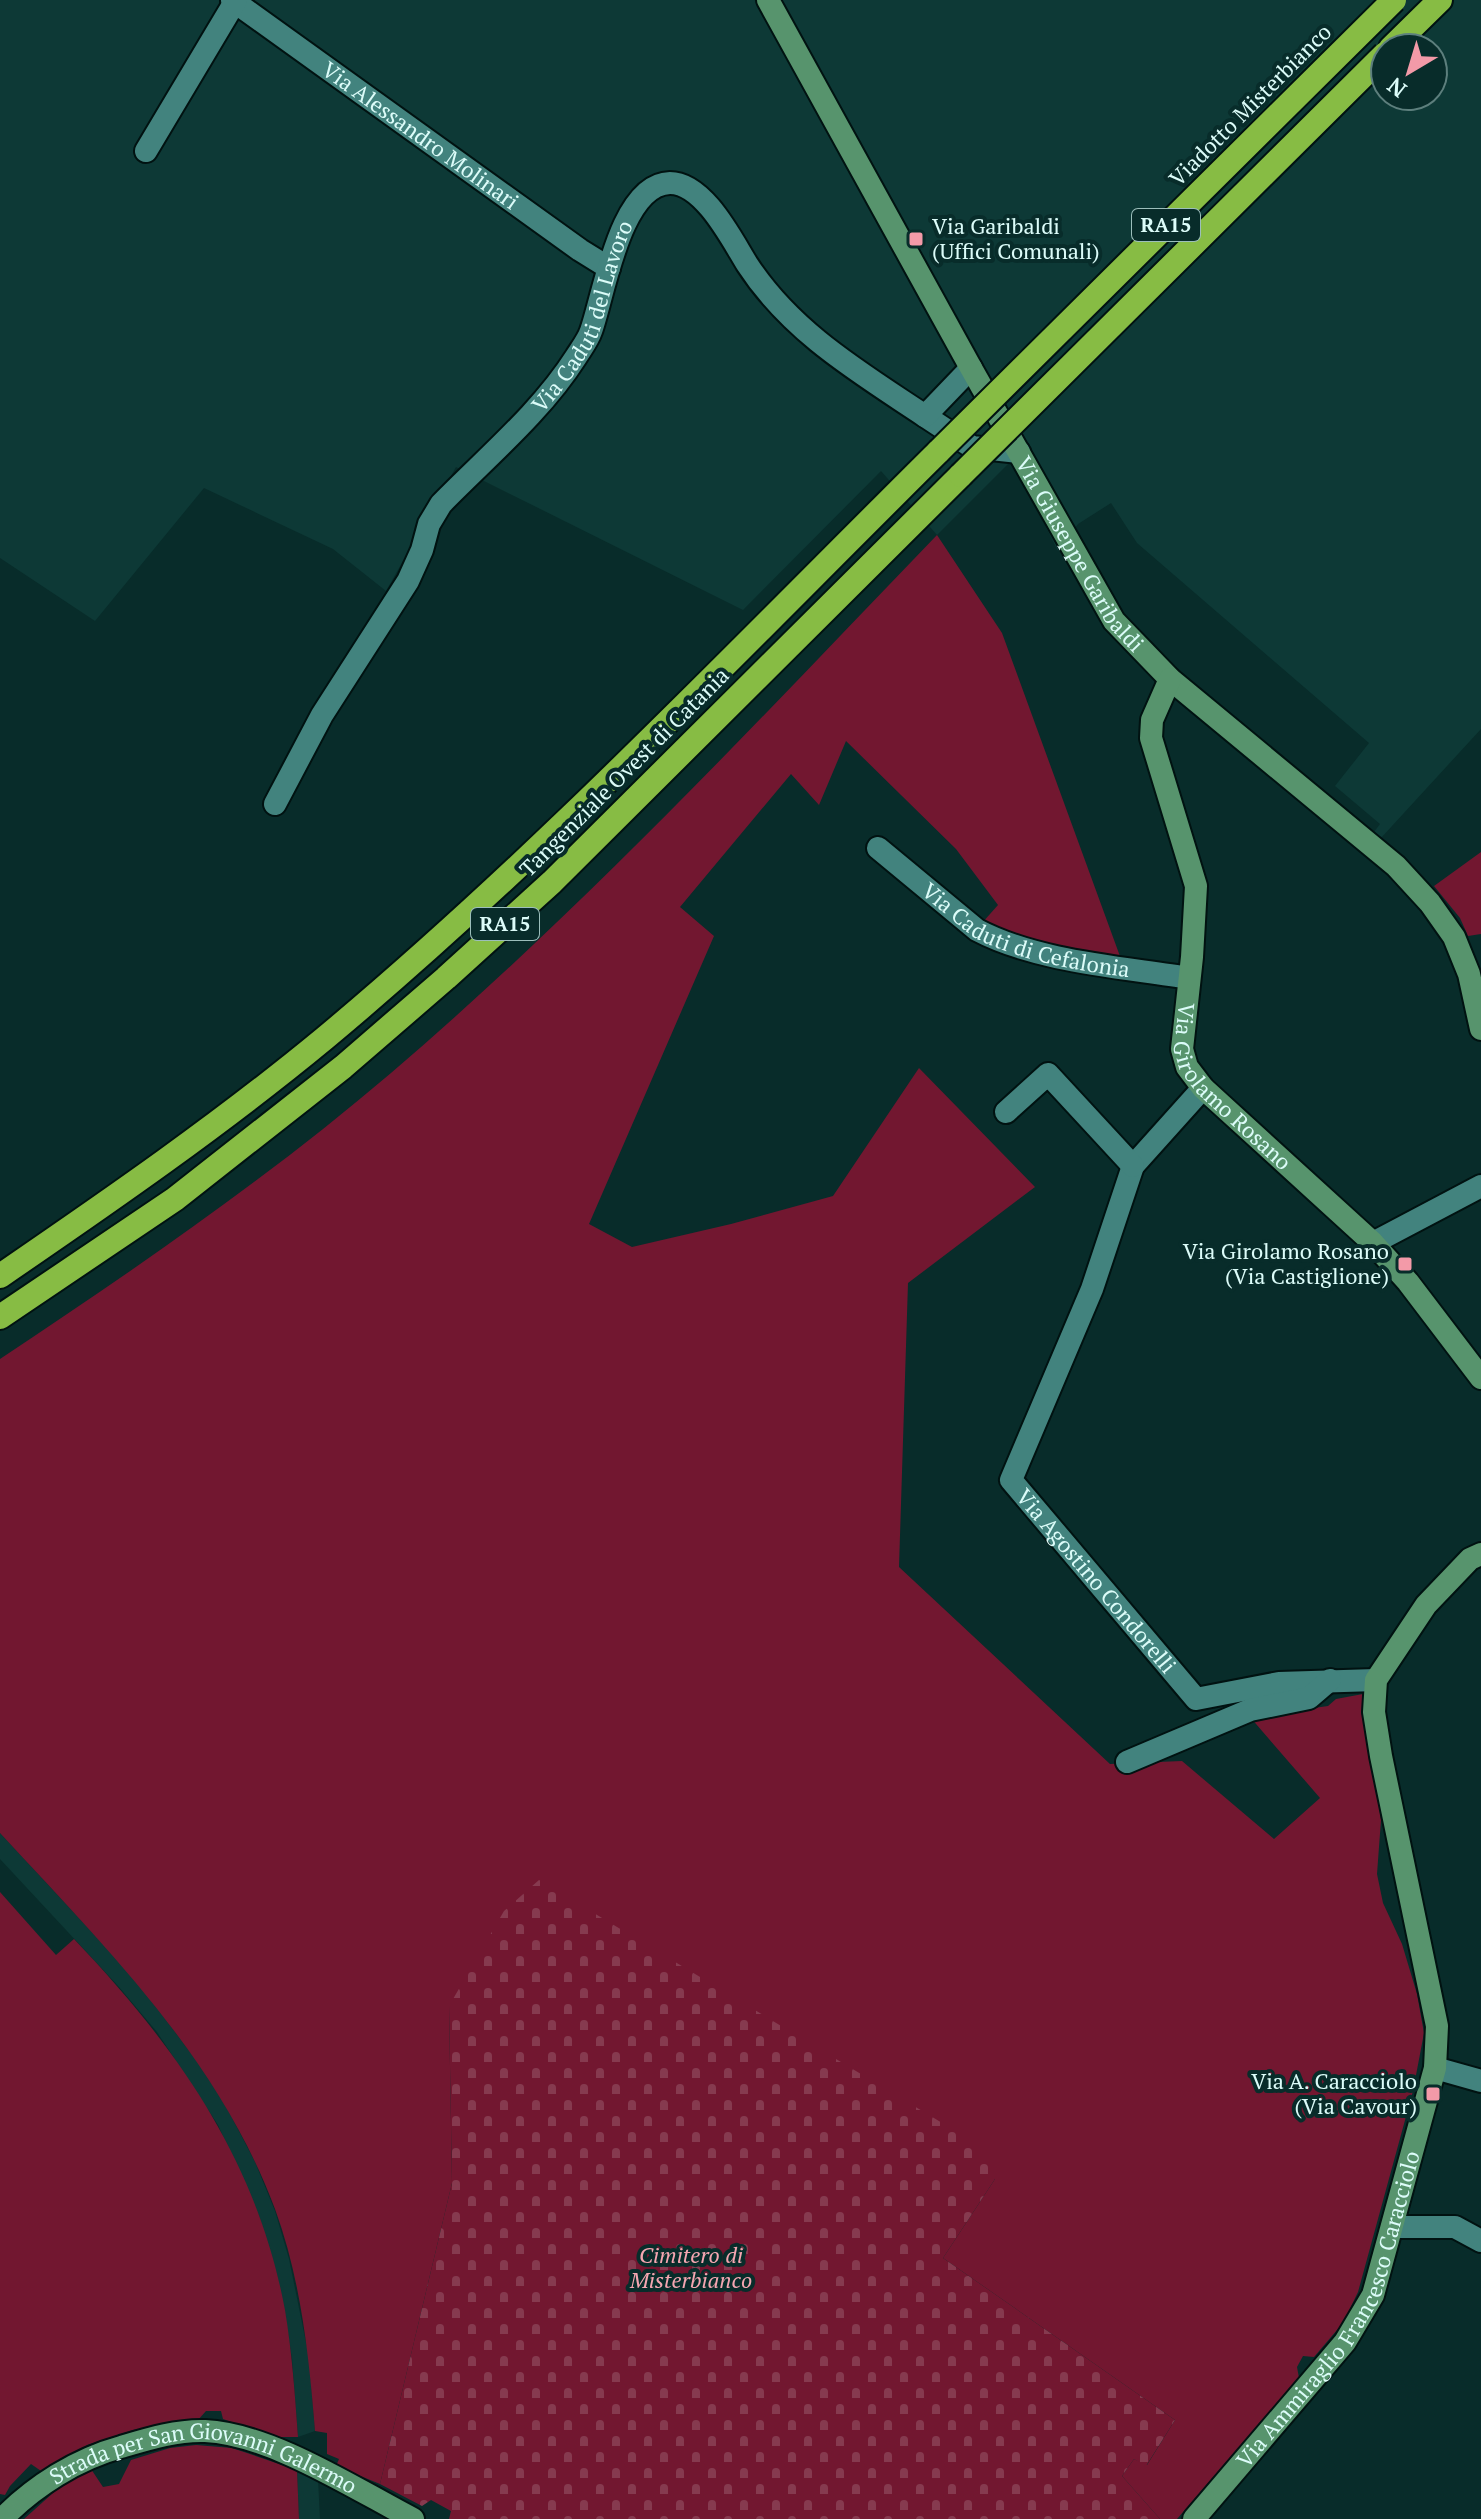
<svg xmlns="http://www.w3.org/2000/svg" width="1481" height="2519" font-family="'PT Serif',serif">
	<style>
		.built { fill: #0d3936; fill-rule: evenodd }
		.grass { fill: #721730 }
		.cemetery { fill: url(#cemetery-stones) }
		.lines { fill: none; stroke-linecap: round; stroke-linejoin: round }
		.minor-casing { stroke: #011211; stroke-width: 26 }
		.tertiary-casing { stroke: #011211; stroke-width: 26 }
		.secondary-casing { stroke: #011211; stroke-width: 26 }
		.motorway-casing { stroke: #011211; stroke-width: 28 }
		.minor { stroke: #42837e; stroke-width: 22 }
		.tertiary { stroke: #42837e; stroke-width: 22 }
		.secondary { stroke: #57946d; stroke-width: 22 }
		.motorway { stroke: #87bc44; stroke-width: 24 }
		.motorway-bridge-casing { stroke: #011211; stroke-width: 28; stroke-linecap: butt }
		.motorway-bridge { stroke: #87bc44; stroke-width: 24 }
		.poi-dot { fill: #f39aa8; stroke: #082c2a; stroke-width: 3 }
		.labels { text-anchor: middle; stroke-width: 8; stroke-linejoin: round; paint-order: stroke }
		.shield { fill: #082c2a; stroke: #9cbebb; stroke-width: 2 }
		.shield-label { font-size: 20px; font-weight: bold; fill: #dcfcf9 }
		.street-label { font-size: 22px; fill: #dcfcf9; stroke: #082c2a }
		.poi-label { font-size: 22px; fill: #dcfcf9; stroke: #082c2a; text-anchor: end }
		.park-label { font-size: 22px; font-style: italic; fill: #f5a6b1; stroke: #082c2a }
	</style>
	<defs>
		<pattern id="cemetery-stones" width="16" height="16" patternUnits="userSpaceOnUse" patternTransform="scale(2)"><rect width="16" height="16" fill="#721730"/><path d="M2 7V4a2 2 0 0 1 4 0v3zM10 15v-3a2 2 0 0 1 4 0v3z" fill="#863a4f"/></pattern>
	</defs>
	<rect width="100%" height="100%" fill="#082c2a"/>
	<!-- built -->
	<path class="built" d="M 0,0 L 1481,0 L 1481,729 L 1381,838 L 1374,832 L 1380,824 L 1335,786 L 1369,743 L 1137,543 L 1111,503 L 1078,524 L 1058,551 L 1012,460 L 937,535 L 881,471 L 743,610 L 456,467 L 386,591 L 333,549 L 204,488 L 95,621 L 0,558 ZM 1385,48 L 1433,48 L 1433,96 L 1385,96 Z
		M 0,1833 L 132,1975 L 203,2069 L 229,2112 L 255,2162 L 275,2211 L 289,2259 L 309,2357 L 315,2431 L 298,2437 L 292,2359 L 284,2308 L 273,2262 L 259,2216 L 218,2125 L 157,2032 L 119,1987 L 0,1859 Z
		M 297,2470 L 318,2479 L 320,2519 L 299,2519 Z"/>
	<!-- grass -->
	<path class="grass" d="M 937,535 L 1002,633 L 1121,959 L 1045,946 L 982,923 L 998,905 L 956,849 L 846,741 L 819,805 L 791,774 L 680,907 L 714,936 L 589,1224 L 632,1247 L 731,1224 L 833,1196 L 919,1068 L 1035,1187 L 908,1283 L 899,1567 L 1110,1764 L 1182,1761 L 1274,1839 L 1320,1798 L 1250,1717 L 1328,1706 L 1336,1699 L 1363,1694 L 1381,1820 L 1377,1874 L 1383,1903 L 1402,1944 L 1417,1994 L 1424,2033 L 1413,2091 L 1358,2292 L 1343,2323 L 1314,2357 L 1303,2356 L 1297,2367 L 1299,2378 L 1177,2519 L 1160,2519 L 1122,2476 L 1134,2459 L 1147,2465 L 1175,2420 L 943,2258 L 995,2179 L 449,2006 L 452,2183 L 380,2484 L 336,2466 L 339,2459 L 327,2454 L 327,2433 L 315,2431 C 309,2356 301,2280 275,2209 C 219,2059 107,1949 0,1833 L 0,1359 C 134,1270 268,1178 391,1073 C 585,907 760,719 937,535 Z
		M 1481,852 L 1481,934 L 1468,936 L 1460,918 L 1434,886 Z
		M 0,1892 L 56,1955 L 74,1939 C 177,2047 257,2160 285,2310 C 292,2352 295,2395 298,2437 L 275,2437 L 223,2419 L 221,2411 L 206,2411 L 198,2420 L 133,2430 L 87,2445 L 44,2473 L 31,2464 L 10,2486 L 5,2495 L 0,2494 Z
		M 196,2445 L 232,2448 L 297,2470 L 299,2519 L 24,2519 L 63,2484 L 91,2469 L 103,2487 L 119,2484 L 131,2460 L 170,2448 Z"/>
	<!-- cemetery -->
	<path class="cemetery" d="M 539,1880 L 987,2150 L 995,2179 L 943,2258 L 1175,2420 L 1146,2466 L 1134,2459 L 1122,2476 L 1160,2519 L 449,2519 L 451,2511 L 431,2500 L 422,2506 L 380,2484 L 452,2183 L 449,2006 L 504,1911 Z"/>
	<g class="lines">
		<defs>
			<g id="minor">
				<path id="s1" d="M 232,0 L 580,250 L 609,268"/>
				<path d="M 146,151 L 236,0"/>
				<path d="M 925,416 L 972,447 L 1019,452"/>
				<path id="s2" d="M 275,804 L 322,715 L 408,581 L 422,550 L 429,524 L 441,504 C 487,457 541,412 576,357 C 581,349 588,340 591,331 C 604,295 620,184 670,183 C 704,183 732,240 747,264 C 791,332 859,372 925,416 L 971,368"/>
				<path id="s3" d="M 878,848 L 977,930 C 1038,962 1122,967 1189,978"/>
				<path id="s4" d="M 1203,1088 L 1133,1166 L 1092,1289 L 1011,1480 L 1196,1699 L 1279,1683 L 1376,1680"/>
				<path d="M 1006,1112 L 1048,1074 L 1133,1166"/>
				<path d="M 1373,1243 L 1481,1186"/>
				<path d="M 1127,1762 L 1250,1710 L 1309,1698 L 1330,1680"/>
				<path d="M 1435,2068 L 1481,2081"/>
			</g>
			<path id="tertiary" d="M 1393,2227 L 1455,2227 L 1481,2241"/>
			<g id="secondary">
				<path id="s5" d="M 768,0 L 971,368 L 1114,621 L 1170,679 L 1396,866 L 1430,903 L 1454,937 L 1469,974 L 1481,1029"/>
				<path id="s6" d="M 1170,679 L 1152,720 L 1151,738 L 1196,886 L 1192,957 L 1182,1049 L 1187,1067 L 1203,1088 L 1373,1243 L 1408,1282 L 1481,1378"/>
				<path id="s7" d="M 2,2519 C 34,2486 77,2459 121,2447 C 148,2439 177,2430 205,2431 C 271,2434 355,2489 413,2519"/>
				<path id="s8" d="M 1194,2519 L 1345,2342 L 1373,2295 L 1435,2068 L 1437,2026 L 1381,1756 L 1374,1712 L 1376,1680 L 1426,1605 L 1470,1559 L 1481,1554"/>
			</g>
			<path id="motorway" d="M 1391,48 L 1440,0
				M 0,1276 C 111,1200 221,1124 325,1038 C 541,858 739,649 939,451
				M 0,1317 L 175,1199 L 343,1067 L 446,978 L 552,882 L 961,475"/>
		</defs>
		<!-- minor casing -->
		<use href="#minor" class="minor-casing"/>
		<!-- tertiary casing -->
		<use href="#tertiary" class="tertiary-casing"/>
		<!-- secondary casing -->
		<use href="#secondary" class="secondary-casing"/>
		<!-- motorway casing -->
		<use href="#motorway" class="motorway-casing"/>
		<!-- minor -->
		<use href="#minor" class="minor"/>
		<!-- tertiary -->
		<use href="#tertiary" class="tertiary"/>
		<!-- secondary -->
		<use href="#secondary" class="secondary"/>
		<!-- motorway -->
		<use href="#motorway" class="motorway"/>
		<defs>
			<path id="motorway-bridge" d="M 939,451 L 1394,0
				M 961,475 L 1385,54"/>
		</defs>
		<!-- motorway-bridge casing -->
		<use href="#motorway-bridge" class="motorway-bridge-casing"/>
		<!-- motorway-bridge -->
		<use href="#motorway-bridge" class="motorway-bridge"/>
	</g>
	<!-- markers -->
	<g class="poi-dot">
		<rect x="908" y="231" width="16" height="16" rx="4"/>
		<rect x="1397" y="1256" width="16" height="16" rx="4"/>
		<rect x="1425" y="2086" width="16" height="16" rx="4"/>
	</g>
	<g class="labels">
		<!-- shield labels -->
		<g class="shield">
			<rect x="1132" y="209" width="68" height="32" rx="6"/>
			<rect x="471" y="908" width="68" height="32" rx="6"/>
		</g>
		<g class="shield-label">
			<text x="1166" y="232">RA15</text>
			<text x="505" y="931">RA15</text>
		</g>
		<!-- street labels -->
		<g class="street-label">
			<text transform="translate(1250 105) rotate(-45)" y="8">Viadotto Misterbianco</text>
			<text dy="8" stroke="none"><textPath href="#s1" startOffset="232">Via Alessandro Molinari</textPath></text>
			<text dy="8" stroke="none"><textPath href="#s2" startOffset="584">Via Caduti del Lavoro</textPath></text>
			<text dy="8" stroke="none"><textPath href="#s5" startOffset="636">Via Giuseppe Garibaldi</textPath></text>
			<text transform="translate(624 772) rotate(-45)" y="8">Tangenziale Ovest di Catania</text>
			<text dy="8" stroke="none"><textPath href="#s3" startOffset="174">Via Caduti di Cefalonia</textPath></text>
			<text dy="8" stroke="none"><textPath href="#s6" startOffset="438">Via Girolamo Rosano</textPath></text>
			<text dy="8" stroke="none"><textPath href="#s4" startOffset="574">Via Agostino Condorelli</textPath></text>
			<text dy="8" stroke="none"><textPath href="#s8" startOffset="254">Via Ammiraglio Francesco Caracciolo</textPath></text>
			<text dy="8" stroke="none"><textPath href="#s7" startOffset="226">Strada per San Giovanni Galermo</textPath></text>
		</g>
		<!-- poi labels -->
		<g class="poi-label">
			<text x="932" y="234" text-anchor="start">Via Garibaldi<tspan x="932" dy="25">(Uffici Comunali)</tspan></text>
			<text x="1389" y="1259">Via Girolamo Rosano<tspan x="1389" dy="25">(Via Castiglione)</tspan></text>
			<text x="1417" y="2089">Via A. Caracciolo<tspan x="1417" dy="25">(Via Cavour)</tspan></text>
		</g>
		<!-- park labels -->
		<g class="park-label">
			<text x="691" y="2263">Cimitero di<tspan x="691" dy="25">Misterbianco</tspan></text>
		</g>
	</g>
	<!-- north arrow -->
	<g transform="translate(1409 72) rotate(218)"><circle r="38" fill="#082c2a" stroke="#5d7f7d" stroke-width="2"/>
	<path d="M0-6L14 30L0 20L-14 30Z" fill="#f39aa8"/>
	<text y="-12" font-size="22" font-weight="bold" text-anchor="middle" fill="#dcfcf9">N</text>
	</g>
</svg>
